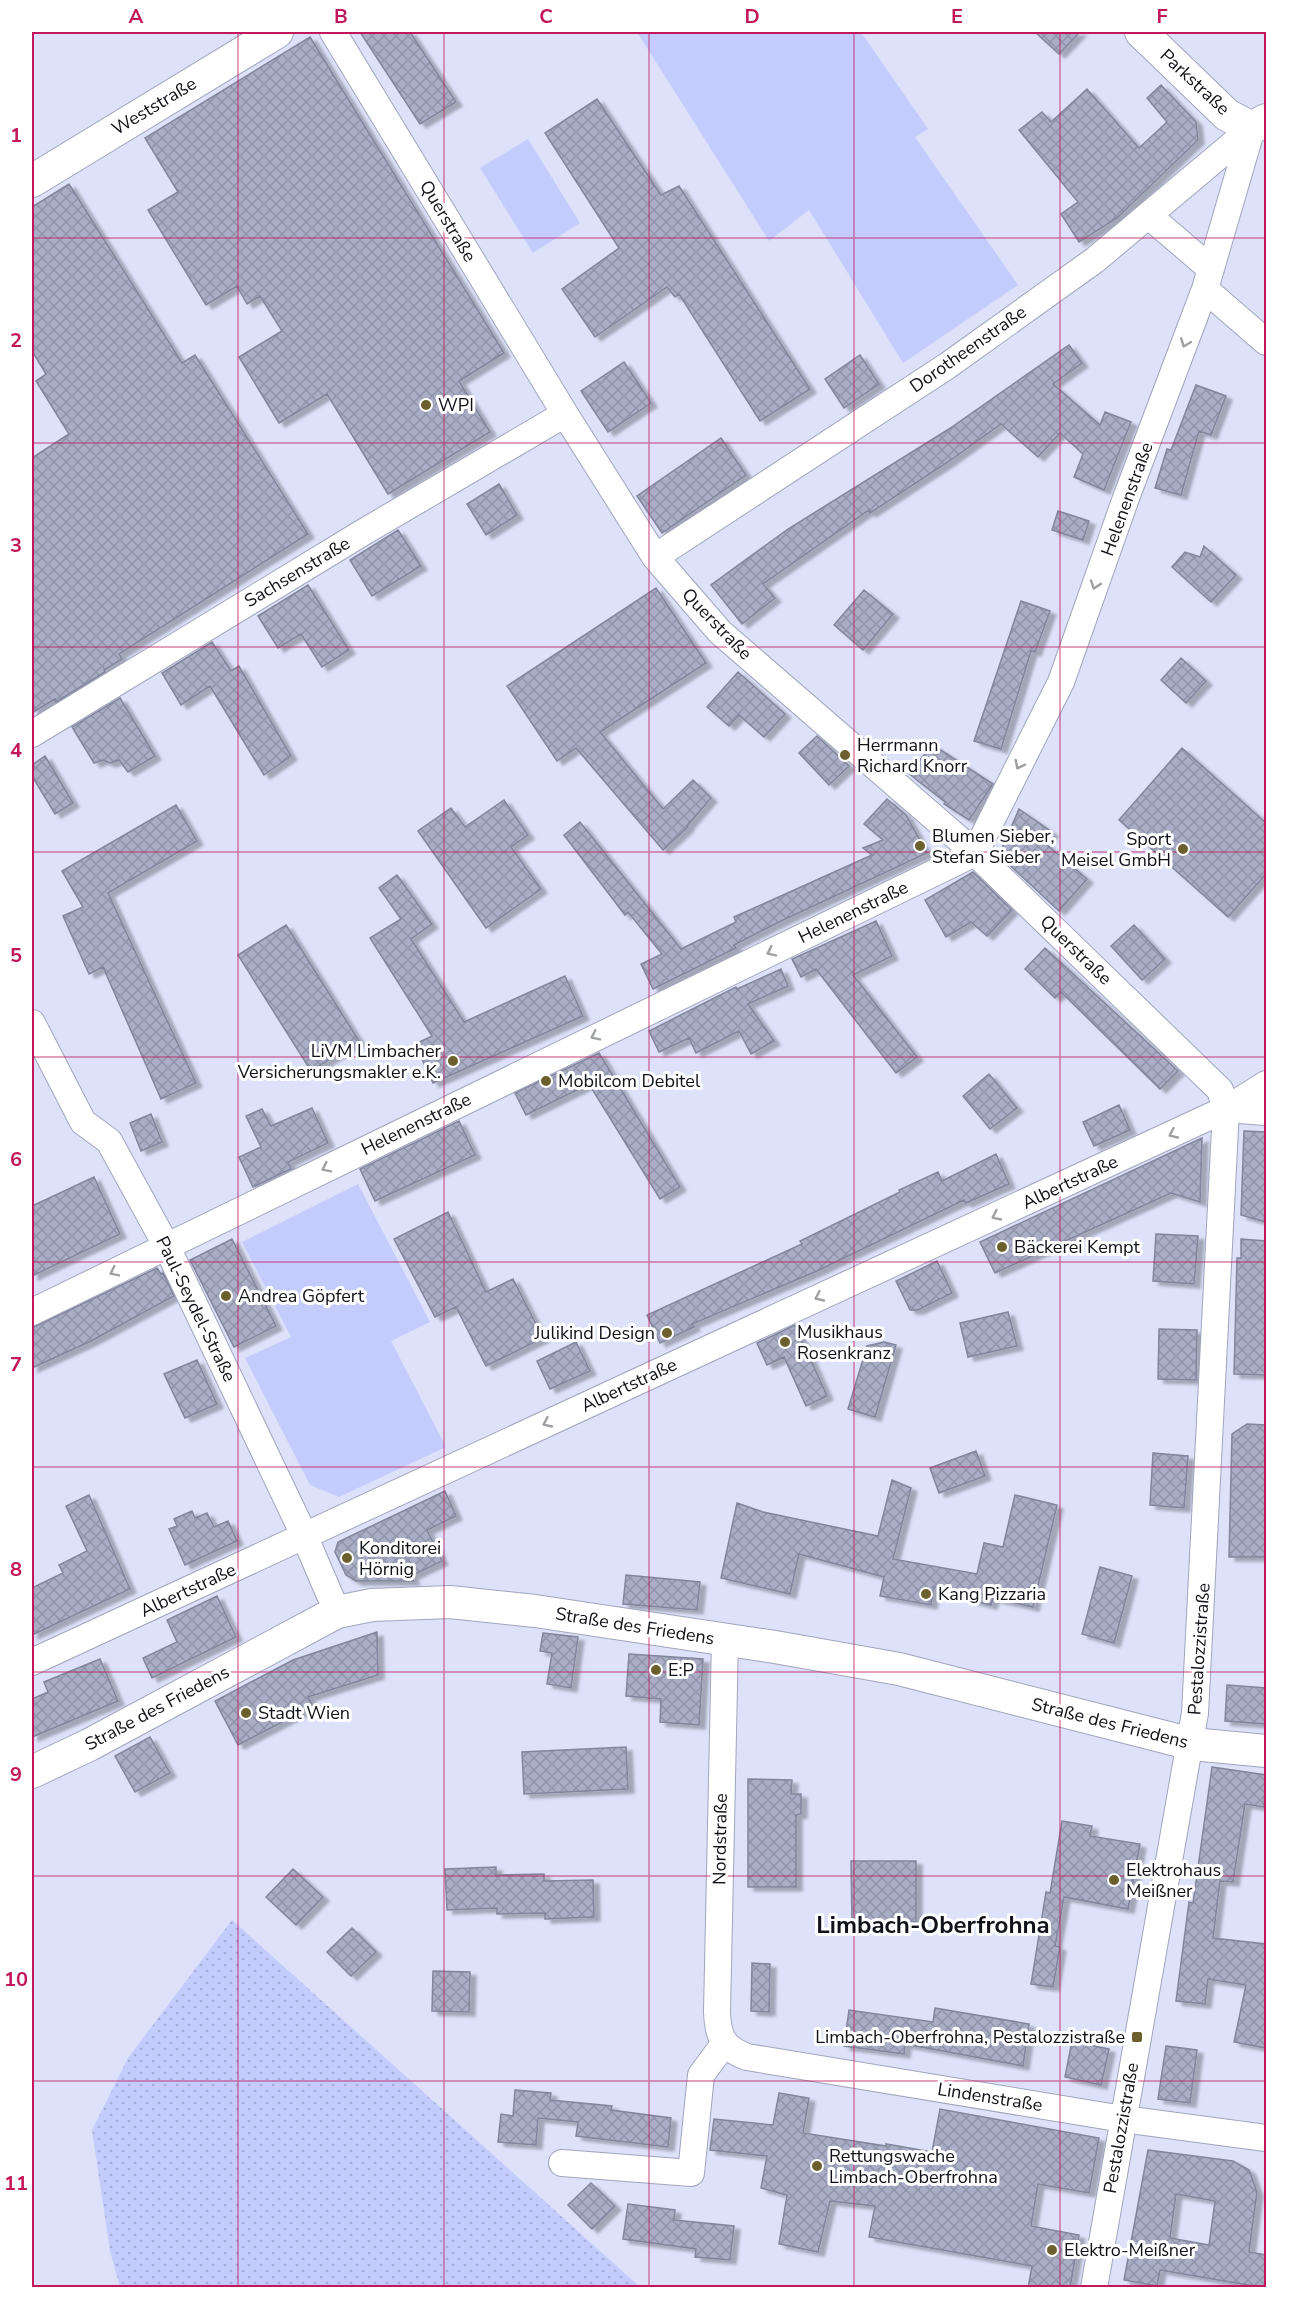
<svg xmlns="http://www.w3.org/2000/svg" width="1298" height="2319" font-family="'Nunito Sans',sans-serif">
	<style>
		.green { fill: #c3ccfc }
		.garden { fill: url(#garden-dots) }
		.building { fill: url(#building-cross-hatch); stroke: #82869c; stroke-width: 1.5; fill-rule: evenodd; filter: url(#shadow) }
		.lines { fill: none; stroke-linecap: round; stroke-linejoin: round }
		.minor-casing { stroke: #a0a5bc; stroke-width: 28 }
		.major-casing { stroke: #a0a5bc; stroke-width: 34 }
		.minor { stroke: #fff; stroke-width: 26 }
		.major { stroke: #fff; stroke-width: 32 }
		.oneway { stroke: #9fa0a3 }
		.grid { fill: none; stroke: #c2185b; stroke-width: 1.5; stroke-opacity: 0.55 }
		.poi-dot { fill: #6b602d; stroke: #fff; stroke-width: 2 }
		.labels { text-anchor: middle; stroke-width: 6; stroke-linejoin: round; paint-order: stroke }
		.street-label { font-size: 18px; fill: #101119; stroke: #fff }
		.poi-label { font-size: 18px; fill: #101119; stroke: #fff; text-anchor: start }
		.district-label { font-size: 24px; font-weight: bold; fill: #101119; stroke: #fff }
		.neatline { fill: none; stroke: #c2185b; stroke-width: 2 }
		.grid-label { font-size: 20px; text-anchor: middle; font-weight: bold; fill: #c2185b }
	</style>
	<defs>
		<pattern id="garden-dots" width="8" height="8" patternUnits="userSpaceOnUse" patternTransform="scale(1.5)"><rect width="8" height="8" fill="#c3ccfc"/><path d="M2 2h.1M6 6h.1" fill="none" stroke="#a6aed7" stroke-width="1.8" stroke-linecap="round"/></pattern>
		<pattern id="building-cross-hatch" width="8" height="8" patternUnits="userSpaceOnUse" patternTransform="scale(1.5)"><rect width="8" height="8" fill="#a9adc5"/><path d="M0 0l8 8M0 8l8-8" fill="none" stroke="#9094a9"/></pattern>
		<filter id="shadow"><feDropShadow dx="6" dy="4" stdDeviation="1.5" flood-color="#0004"/></filter>
	</defs>
	<rect width="100%" height="100%" fill="#dde2fa"/>
	<!-- green -->
	<path class="green" d="M 637,32 L 861,32 L 928,129 L 915,137 L 1018,285 L 903,363 L 809,210 L 769,241 Z
		M 528,139 L 580,223 L 533,253 L 480,168 Z
		M 358,1184 L 430,1322 L 391,1341 L 446,1447 L 339,1497 L 310,1485 L 245,1358 L 291,1337 L 242,1242 Z"/>
	<!-- garden -->
	<path class="garden" d="M 232,1920 L 640,2287 L 120,2287 L 110,2251 L 92,2130 L 128,2058 Z"/>
	<!-- building -->
	<path class="building" d="M 360,32 L 410,32 L 456,102 L 420,124 Z
		M 1035,32 L 1080,32 L 1059,54 Z
		M 310,37 L 504,353 L 459,381 L 490,432 L 388,494 L 327,394 L 279,423 L 239,357 L 282,331 L 260,296 L 247,304 L 237,286 L 206,305 L 148,210 L 178,192 L 145,138 Z
		M 1161,85 L 1196,122 L 1198,140 L 1117,218 L 1079,242 L 1061,214 L 1078,202 L 1019,130 L 1042,112 L 1051,122 L 1087,89 L 1139,148 L 1167,122 L 1147,98 Z
		M 597,99 L 661,195 L 679,186 L 810,389 L 760,421 L 679,294 L 675,297 L 667,287 L 595,337 L 562,289 L 619,248 L 545,133 Z
		M 69,184 L 182,363 L 195,355 L 308,534 L 119,654 L 122,659 L 104,670 L 105,672 L 56,702 L 55,699 L 32,713 L 32,458 L 69,434 L 36,381 L 46,374 L 32,351 L 32,207 Z
		M 1069,345 L 1082,363 L 1053,384 L 1100,425 L 1105,412 L 1131,422 L 1104,490 L 1074,477 L 1083,454 L 1060,433 L 1038,457 L 1001,424 L 951,460 L 870,513 L 869,510 L 763,584 L 775,598 L 742,624 L 711,585 L 788,529 L 949,429 Z
		M 860,355 L 879,384 L 844,408 L 825,379 Z
		M 624,362 L 651,403 L 608,432 L 581,391 Z
		M 1196,385 L 1226,396 L 1211,435 L 1199,431 L 1181,495 L 1155,488 L 1167,449 L 1171,450 Z
		M 721,438 L 746,475 L 662,533 L 637,496 Z
		M 499,484 L 517,515 L 486,535 L 467,504 Z
		M 1058,511 L 1089,521 L 1083,540 L 1052,530 Z
		M 398,530 L 421,566 L 372,596 L 350,560 Z
		M 1204,546 L 1236,575 L 1211,602 L 1172,567 L 1185,552 L 1200,557 Z
		M 308,585 L 349,650 L 322,667 L 301,634 L 278,648 L 258,616 Z
		M 656,588 L 706,663 L 600,732 L 663,809 L 693,780 L 711,798 L 687,826 L 688,827 L 663,850 L 576,748 L 557,761 L 507,686 Z
		M 864,590 L 893,614 L 863,650 L 834,625 Z
		M 1021,601 L 1050,611 L 1035,652 L 1031,651 L 1001,749 L 974,741 Z
		M 212,642 L 231,671 L 239,666 L 291,756 L 264,775 L 210,686 L 181,705 L 162,673 Z
		M 1181,658 L 1206,681 L 1186,703 L 1161,680 Z
		M 738,672 L 785,714 L 764,737 L 739,715 L 729,726 L 707,707 Z
		M 120,698 L 155,756 L 128,772 L 119,760 L 110,763 L 103,760 L 94,763 L 72,727 Z
		M 817,736 L 849,766 L 829,785 L 799,753 Z
		M 933,745 L 993,784 L 969,820 L 944,804 L 945,802 L 908,773 Z
		M 1182,748 L 1266,823 L 1266,874 L 1228,917 L 1119,820 Z
		M 45,756 L 73,803 L 55,814 L 32,776 L 32,765 Z
		M 887,799 L 906,815 L 927,853 L 777,923 L 734,945 L 736,948 L 653,989 L 641,964 L 662,954 L 628,912 L 625,915 L 564,835 L 580,822 L 681,949 L 736,922 L 734,917 L 872,855 L 863,848 L 883,840 L 864,824 Z
		M 504,800 L 528,835 L 511,847 L 541,889 L 486,928 L 418,831 L 451,808 L 465,827 Z
		M 176,805 L 197,841 L 108,893 L 196,1083 L 161,1099 L 103,967 L 89,974 L 63,916 L 83,907 L 62,871 Z
		M 1019,809 L 1052,832 L 1046,844 L 1087,879 L 1059,911 L 999,855 Z
		M 973,872 L 1012,910 L 987,936 L 971,922 L 946,937 L 925,900 Z
		M 397,875 L 432,924 L 411,939 L 464,1022 L 565,976 L 583,1016 L 433,1083 L 415,1044 L 432,1036 L 370,938 L 401,919 L 379,888 Z
		M 876,921 L 892,956 L 853,975 L 917,1057 L 896,1073 L 816,969 L 801,977 L 792,959 Z
		M 286,925 L 359,1041 L 311,1071 L 238,955 Z
		M 1134,925 L 1165,959 L 1142,980 L 1111,946 Z
		M 1045,948 L 1178,1071 L 1160,1089 L 1061,992 L 1055,998 L 1025,969 Z
		M 781,969 L 788,986 L 748,1004 L 774,1041 L 751,1054 L 739,1031 L 696,1053 L 689,1038 L 659,1052 L 649,1031 L 736,987 L 737,989 Z
		M 599,1053 L 680,1187 L 660,1199 L 589,1084 L 526,1115 L 515,1093 Z
		M 989,1074 L 1017,1108 L 990,1129 L 963,1096 Z
		M 1119,1105 L 1130,1130 L 1094,1146 L 1083,1122 Z
		M 312,1108 L 328,1143 L 288,1162 L 291,1169 L 253,1187 L 239,1157 L 261,1147 L 246,1116 L 262,1109 L 271,1126 Z
		M 151,1114 L 162,1142 L 141,1151 L 130,1123 Z
		M 459,1121 L 475,1155 L 375,1201 L 360,1169 Z
		M 1244,1131 L 1266,1132 L 1266,1222 L 1241,1215 Z
		M 1202,1138 L 1200,1202 L 1171,1193 L 995,1273 L 980,1242 Z
		M 996,1154 L 1009,1184 L 966,1203 L 964,1200 L 817,1271 L 692,1324 L 694,1327 L 660,1343 L 647,1315 L 802,1244 L 800,1241 L 900,1192 L 899,1190 L 938,1172 L 942,1181 Z
		M 94,1177 L 120,1234 L 32,1276 L 32,1206 Z
		M 448,1212 L 486,1292 L 513,1279 L 543,1338 L 486,1366 L 456,1307 L 435,1317 L 394,1239 Z
		M 1156,1234 L 1198,1236 L 1194,1284 L 1153,1281 Z
		M 232,1239 L 276,1326 L 234,1347 L 190,1260 Z
		M 1241,1239 L 1266,1241 L 1266,1375 L 1234,1374 L 1237,1258 L 1241,1258 Z
		M 937,1261 L 952,1293 L 918,1310 L 910,1310 L 896,1281 Z
		M 157,1268 L 161,1274 L 163,1273 L 174,1296 L 91,1341 L 32,1368 L 32,1328 Z
		M 1008,1312 L 1017,1346 L 968,1357 L 960,1323 Z
		M 795,1325 L 827,1396 L 806,1406 L 784,1357 L 767,1365 L 757,1343 Z
		M 1159,1329 L 1197,1330 L 1196,1380 L 1158,1379 Z
		M 576,1342 L 590,1371 L 550,1389 L 537,1361 Z
		M 884,1342 L 896,1345 L 875,1417 L 848,1409 L 867,1346 Z
		M 197,1360 L 217,1404 L 185,1418 L 164,1374 Z
		M 1247,1424 L 1266,1425 L 1266,1557 L 1229,1557 L 1232,1434 Z
		M 976,1451 L 985,1476 L 939,1493 L 930,1468 Z
		M 1153,1453 L 1188,1456 L 1184,1508 L 1150,1505 Z
		M 892,1480 L 911,1488 L 893,1559 L 977,1574 L 984,1543 L 1003,1547 L 1015,1495 L 1057,1505 L 1033,1607 L 993,1598 L 991,1605 L 971,1600 L 972,1595 L 934,1587 L 931,1605 L 880,1596 L 884,1577 L 799,1554 L 790,1594 L 721,1578 L 737,1503 L 763,1512 L 878,1536 Z
		M 445,1491 L 456,1516 L 427,1530 L 442,1561 L 411,1576 L 414,1581 L 356,1581 L 346,1575 L 335,1552 L 338,1542 Z
		M 89,1495 L 130,1589 L 32,1635 L 32,1588 L 63,1573 L 59,1565 L 87,1551 L 66,1506 Z
		M 192,1511 L 195,1518 L 207,1513 L 214,1527 L 228,1521 L 237,1541 L 185,1565 L 169,1529 L 177,1526 L 174,1519 Z
		M 1100,1567 L 1132,1576 L 1114,1643 L 1082,1634 Z
		M 626,1575 L 700,1582 L 697,1610 L 623,1604 Z
		M 217,1596 L 236,1637 L 152,1678 L 143,1658 L 177,1642 L 167,1620 Z
		M 377,1632 L 378,1675 L 308,1697 L 313,1706 L 238,1745 L 215,1701 L 293,1660 Z
		M 543,1633 L 578,1637 L 571,1688 L 547,1684 L 552,1653 L 540,1651 Z
		M 629,1654 L 703,1659 L 699,1725 L 660,1722 L 661,1699 L 626,1696 Z
		M 100,1659 L 118,1701 L 32,1737 L 32,1699 L 48,1692 L 44,1682 Z
		M 1227,1685 L 1266,1688 L 1266,1724 L 1225,1721 Z
		M 150,1737 L 170,1773 L 135,1792 L 115,1756 Z
		M 626,1747 L 628,1789 L 524,1794 L 522,1752 Z
		M 1212,1767 L 1266,1775 L 1264,1807 L 1245,1804 L 1233,1882 L 1220,1881 L 1213,1938 L 1266,1944 L 1266,2048 L 1234,2042 L 1246,1985 L 1208,1979 L 1205,2004 L 1176,2001 L 1189,1902 L 1193,1903 Z
		M 748,1779 L 792,1780 L 791,1794 L 801,1794 L 801,1814 L 796,1815 L 796,1887 L 748,1887 Z
		M 1062,1821 L 1092,1826 L 1090,1836 L 1140,1844 L 1128,1909 L 1064,1897 L 1055,1946 L 1060,1947 L 1053,1987 L 1031,1984 L 1046,1892 L 1050,1893 Z
		M 851,1861 L 916,1861 L 916,1922 L 852,1923 Z
		M 496,1867 L 496,1875 L 544,1874 L 544,1881 L 593,1880 L 594,1917 L 545,1919 L 545,1913 L 497,1914 L 497,1908 L 447,1910 L 445,1869 Z
		M 293,1869 L 323,1897 L 296,1925 L 266,1897 Z
		M 352,1928 L 376,1952 L 351,1976 L 327,1952 Z
		M 752,1963 L 770,1964 L 769,2012 L 751,2011 Z
		M 433,1971 L 470,1972 L 469,2012 L 432,2011 Z
		M 935,2008 L 1029,2024 L 1023,2066 L 905,2044 L 904,2054 L 844,2046 L 849,2010 L 933,2022 Z
		M 1072,2041 L 1109,2049 L 1101,2085 L 1065,2077 Z
		M 1166,2046 L 1197,2050 L 1190,2103 L 1158,2099 Z
		M 515,2090 L 551,2093 L 550,2100 L 612,2106 L 611,2110 L 671,2118 L 668,2147 L 576,2136 L 578,2122 L 538,2118 L 536,2145 L 498,2142 L 501,2114 L 513,2116 Z
		M 779,2093 L 809,2098 L 803,2133 L 886,2146 L 886,2144 L 932,2152 L 940,2109 L 1099,2138 L 1089,2193 L 1038,2184 L 1031,2226 L 1079,2235 L 1070,2288 L 1028,2288 L 1032,2266 L 869,2237 L 875,2206 L 830,2201 L 818,2252 L 779,2244 L 787,2195 L 761,2188 L 767,2156 L 710,2150 L 714,2119 L 773,2125 Z
		M 1148,2150 L 1233,2161 L 1249,2170 L 1257,2192 L 1249,2252 L 1266,2255 L 1266,2288 L 1160,2270 L 1157,2286 L 1124,2280 ZM 1176,2194 L 1215,2201 L 1209,2245 L 1170,2238 Z
		M 591,2183 L 615,2206 L 592,2229 L 568,2205 Z
		M 628,2204 L 675,2210 L 674,2220 L 734,2226 L 730,2260 L 695,2257 L 696,2249 L 623,2239 Z"/>
	<g class="lines">
		<defs>
			<path id="minor" d="M 333,32 L 565,414 L 655,557 L 720,632 L 975,853 L 1220,1090 L 1226,1109 L 1195,1713 L 1094,2288
				M 1149,216 L 1211,269
				M 1205,289 L 1266,342
				M 655,557 L 947,366 L 1095,260 L 1252,128
				M 32,734 L 362,533 L 565,414
				M 32,1023 L 83,1122 L 109,1141 L 167,1247 L 304,1535 L 337,1612
				M 1226,1109 L 1266,1112
				M 32,1312 L 975,853 L 1061,682 L 1126,498 L 1205,289 L 1252,128
				M 725,1640 L 717,2012 C 718,2037 723,2048 747,2057 L 1123,2119 L 1266,2138
				M 32,1662 L 1226,1109 L 1266,1084
				M 562,2163 L 691,2173 L 701,2075 L 724,2044"/>
			<path id="major" d="M 1141,32 L 1227,115 L 1252,128 L 1266,120
				M 32,181 L 277,32
				M 32,1772 L 89,1745 L 337,1612 L 372,1605 L 450,1602 L 535,1611 L 775,1647 L 899,1669 L 1192,1744 L 1266,1751"/>
		</defs>
		<!-- minor casing -->
		<use href="#minor" class="minor-casing"/>
		<!-- major casing -->
		<use href="#major" class="major-casing"/>
		<!-- minor -->
		<use href="#minor" class="minor"/>
		<!-- major -->
		<use href="#major" class="major"/>
	</g>
	<!-- one-way arrows -->
	<defs><path id="oneway-chevron" d="M-2-3.5L2.5 0L-2 3.5" fill="none" stroke-width="1.6" stroke-linecap="round" stroke-linejoin="round" transform="scale(1.5)"/></defs>
	<g class="oneway">
		<use href="#oneway-chevron" transform="translate(1185 343) rotate(111)"/>
		<use href="#oneway-chevron" transform="translate(1095 585) rotate(109)"/>
		<use href="#oneway-chevron" transform="translate(1019 765) rotate(117)"/>
		<use href="#oneway-chevron" transform="translate(771 952) rotate(154)"/>
		<use href="#oneway-chevron" transform="translate(595 1036) rotate(154)"/>
		<use href="#oneway-chevron" transform="translate(1173 1134) rotate(155)"/>
		<use href="#oneway-chevron" transform="translate(326 1168) rotate(154)"/>
		<use href="#oneway-chevron" transform="translate(996 1216) rotate(155)"/>
		<use href="#oneway-chevron" transform="translate(114 1272) rotate(154)"/>
		<use href="#oneway-chevron" transform="translate(819 1297) rotate(155)"/>
		<use href="#oneway-chevron" transform="translate(547 1423) rotate(155)"/>
	</g>
	<!-- grid -->
	<path class="grid" d="M 238,32 L 238,2288M 444,32 L 444,2288M 649,32 L 649,2288M 854,32 L 854,2288M 1060,32 L 1060,2288M 32,238 L 1266,238M 32,443 L 1266,443M 32,647 L 1266,647M 32,852 L 1266,852M 32,1057 L 1266,1057M 32,1262 L 1266,1262M 32,1467 L 1266,1467M 32,1672 L 1266,1672M 32,1876 L 1266,1876M 32,2081 L 1266,2081"/>
	<!-- markers -->
	<g class="poi-dot">
		<circle cx="426" cy="405" r="6"/>
		<circle cx="845" cy="755" r="6"/>
		<circle cx="920" cy="846" r="6"/>
		<circle cx="1183" cy="849" r="6"/>
		<circle cx="453" cy="1061" r="6"/>
		<circle cx="546" cy="1081" r="6"/>
		<circle cx="1002" cy="1247" r="6"/>
		<circle cx="226" cy="1296" r="6"/>
		<circle cx="667" cy="1333" r="6"/>
		<circle cx="785" cy="1342" r="6"/>
		<circle cx="347" cy="1558" r="6"/>
		<circle cx="926" cy="1594" r="6"/>
		<circle cx="656" cy="1670" r="6"/>
		<circle cx="246" cy="1713" r="6"/>
		<circle cx="1114" cy="1880" r="6"/>
		<rect x="1131" y="2031" width="12" height="12" rx="3"/>
		<circle cx="817" cy="2166" r="6"/>
		<circle cx="1052" cy="2250" r="6"/>
	</g>
	<g class="labels">
		<!-- street labels -->
		<g class="street-label">
			<text transform="translate(1195 82) rotate(43)" y="6">Parkstraße</text>
			<text transform="translate(154 106) rotate(-31)" y="6">Weststraße</text>
			<text transform="translate(448 221) rotate(59)" y="6">Querstraße</text>
			<text transform="translate(968 349) rotate(-35)" y="6">Dorotheenstraße</text>
			<text transform="translate(1127 499) rotate(-70)" y="6">Helenenstraße</text>
			<text transform="translate(297 572) rotate(-31)" y="6">Sachsenstraße</text>
			<text transform="translate(717 624) rotate(46)" y="6">Querstraße</text>
			<text transform="translate(853 912) rotate(-26)" y="6">Helenenstraße</text>
			<text transform="translate(1076 950) rotate(44)" y="6">Querstraße</text>
			<text transform="translate(416 1124) rotate(-26)" y="6">Helenenstraße</text>
			<text transform="translate(1070 1182) rotate(-25)" y="6">Albertstraße</text>
			<text transform="translate(196 1309) rotate(64)" y="6">Paul-Seydel-Straße</text>
			<text transform="translate(629 1385) rotate(-25)" y="6">Albertstraße</text>
			<text transform="translate(188 1590) rotate(-25)" y="6">Albertstraße</text>
			<text transform="translate(635 1626) rotate(9)" y="6">Straße des Friedens</text>
			<text transform="translate(1199 1649) rotate(-86)" y="6">Pestalozzistraße</text>
			<text transform="translate(157 1708) rotate(-28)" y="6">Straße des Friedens</text>
			<text transform="translate(1110 1723) rotate(14)" y="6">Straße des Friedens</text>
			<text transform="translate(720 1839) rotate(-89)" y="6">Nordstraße</text>
			<text transform="translate(990 2097) rotate(9)" y="6">Lindenstraße</text>
			<text transform="translate(1121 2128) rotate(-80)" y="6">Pestalozzistraße</text>
		</g>
		<!-- poi labels -->
		<g class="poi-label">
			<text x="438" y="411">WPI</text>
			<text x="857" y="751">Herrmann<tspan x="857" dy="21">Richard Knorr</tspan></text>
			<text x="932" y="842">Blumen Sieber,<tspan x="932" dy="21">Stefan Sieber</tspan></text>
			<text x="1171" y="845" text-anchor="end">Sport<tspan x="1171" dy="21">Meisel GmbH</tspan></text>
			<text x="441" y="1057" text-anchor="end">LiVM Limbacher<tspan x="441" dy="21">Versicherungsmakler e.K.</tspan></text>
			<text x="558" y="1087">Mobilcom Debitel</text>
			<text x="1014" y="1253">Bäckerei Kempt</text>
			<text x="238" y="1302">Andrea Göpfert</text>
			<text x="797" y="1338">Musikhaus<tspan x="797" dy="21">Rosenkranz</tspan></text>
			<text x="655" y="1339" text-anchor="end">Julikind Design</text>
			<text x="359" y="1554">Konditorei<tspan x="359" dy="21">Hörnig</tspan></text>
			<text x="938" y="1600">Kang Pizzaria</text>
			<text x="668" y="1676">E:P</text>
			<text x="258" y="1719">Stadt Wien</text>
			<text x="1126" y="1876">Elektrohaus<tspan x="1126" dy="21">Meißner</tspan></text>
			<text x="1125" y="2043" text-anchor="end">Limbach-Oberfrohna, Pestalozzistraße</text>
			<text x="829" y="2162">Rettungswache<tspan x="829" dy="21">Limbach-Oberfrohna</tspan></text>
			<text x="1064" y="2256">Elektro-Meißner</text>
		</g>
		<!-- district labels -->
		<g class="district-label">
			<text x="933" y="1933">Limbach-Oberfrohna</text>
		</g>
	</g>
	<!-- border -->
	<rect width="1298" height="2319" fill="none" stroke="#ffffff" stroke-width="66"/>
	<rect x="33" y="33" width="1232" height="2253" class="neatline"/>
	<g class="grid-label">
		<text x="136" y="23">A</text>
		<text x="341" y="23">B</text>
		<text x="546" y="23">C</text>
		<text x="752" y="23">D</text>
		<text x="957" y="23">E</text>
		<text x="1162" y="23">F</text>
		<text x="16" y="142">1</text>
		<text x="16" y="347">2</text>
		<text x="16" y="552">3</text>
		<text x="16" y="757">4</text>
		<text x="16" y="962">5</text>
		<text x="16" y="1166">6</text>
		<text x="16" y="1371">7</text>
		<text x="16" y="1576">8</text>
		<text x="16" y="1781">9</text>
		<text x="16" y="1986">10</text>
		<text x="16" y="2190">11</text>
	</g>
</svg>
